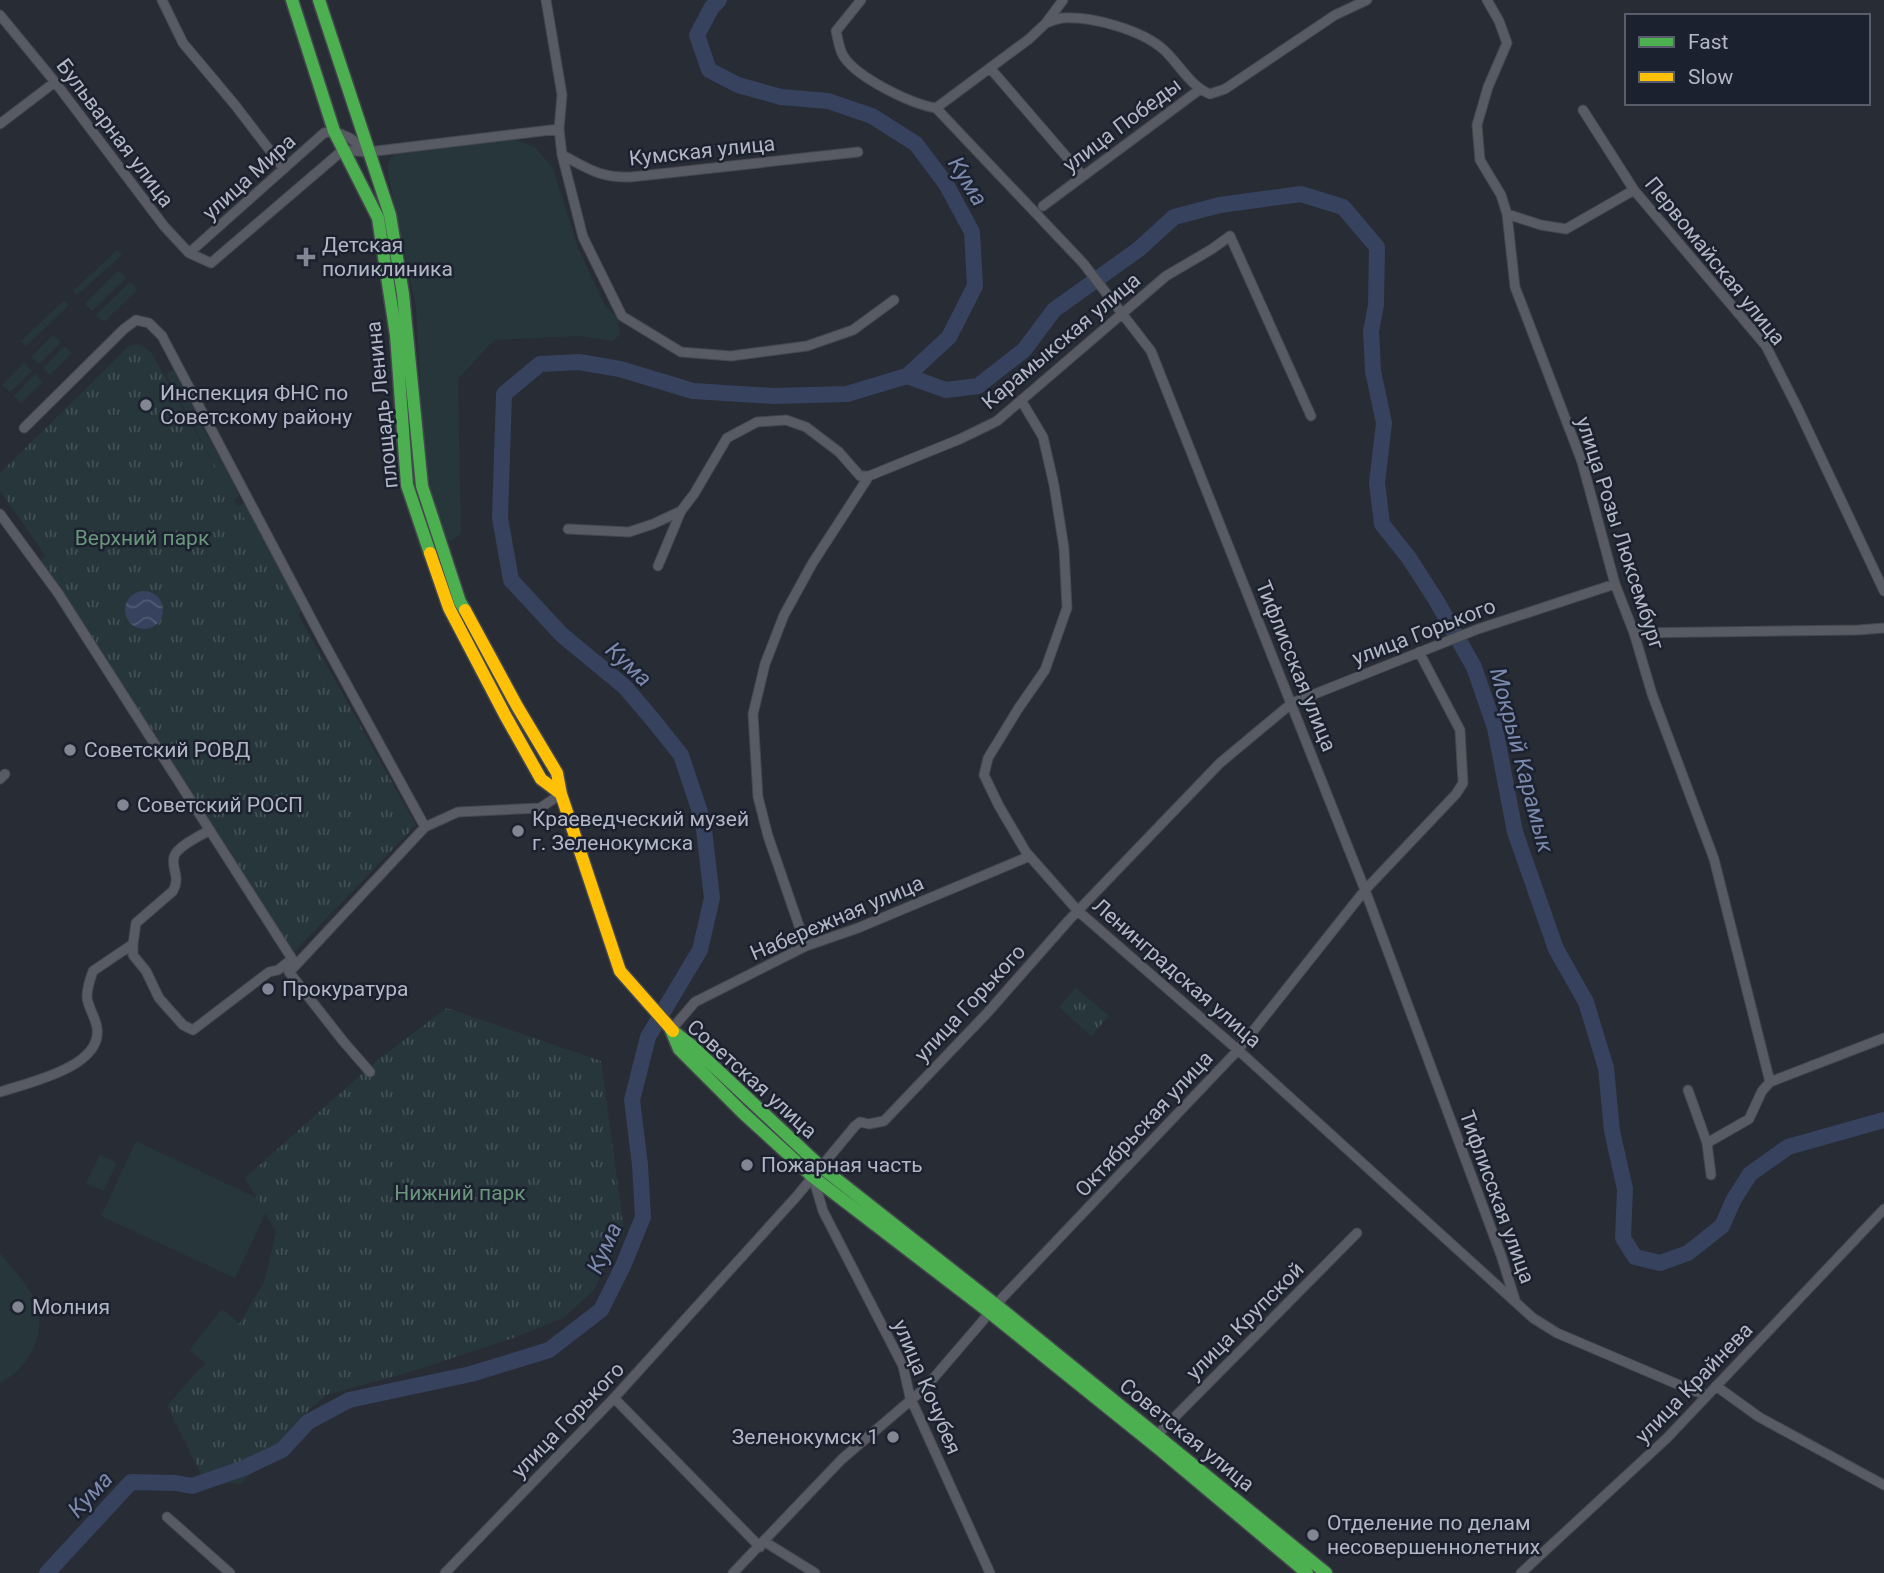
<svg xmlns="http://www.w3.org/2000/svg" width="1884" height="1573" font-family="Roboto,sans-serif">
	<style>
		.green { fill: #26363b }
		.park { fill: url(#park-tufts) }
		.water { fill: url(#water-waves) }
		.lines { fill: none; stroke-linecap: round; stroke-linejoin: round }
		.river { stroke: #37425f; stroke-width: 16 }
		.street-casing { stroke: #44474e; stroke-width: 11 }
		.fast-casing { stroke: #44474e; stroke-width: 15 }
		.slow-casing { stroke: #44474e; stroke-width: 15 }
		.street { stroke: #585b63; stroke-width: 9 }
		.fast { stroke: #4caf50; stroke-width: 12 }
		.slow { stroke: #ffc107; stroke-width: 12 }
		.poi-dot { fill: #828693; stroke: #1c212f; stroke-width: 2.5 }
		.labels { text-anchor: middle; stroke-width: 5; stroke-linejoin: round; paint-order: stroke }
		.street-label { font-size: 21px; fill: #b2b7c6; stroke: #1c212f }
		.poi-label { font-size: 21px; fill: #b2b7c6; stroke: #1c212f; text-anchor: start }
		.park-label { font-size: 21px; fill: #6a967b; stroke: #1c212f }
		.water-label { font-size: 23px; font-style: italic; fill: #7b89ad; stroke: #1c212f }
	</style>
	<defs>
		<pattern id="park-tufts" width="24" height="20" patternUnits="userSpaceOnUse" patternTransform="scale(1.75)"><rect width="24" height="20" fill="#26363b"/><path d="M3 7l-1-3M5 7V3M7 7l1-3M15 17l-1-3M17 17v-4M19 17l1-3" fill="none" stroke="#435156"/></pattern>
		<pattern id="water-waves" width="16" height="10" patternUnits="userSpaceOnUse" patternTransform="scale(1.75)"><rect width="16" height="10" fill="#37425f"/><path d="M0 5q4-4 8 0t8 0" fill="none" stroke="#525b74"/></pattern>
	</defs>
	<rect width="100%" height="100%" fill="#282c35"/>
	<!-- green -->
	<path class="green" d="M 512,139 L 535,147 L 553,168 L 578,248 L 605,306 L 617,317 L 620,334 L 613,341 L 580,336 L 494,340 L 458,379 L 461,534 L 451,541 L 447,539 L 430,494 L 424,456 L 416,308 L 388,174 C 388,157 390,156 406,151 L 494,140 Z
		M 117,250 L 122,255 L 77,295 L 73,291 Z
		M 118,271 L 126,278 L 92,311 L 85,304 Z
		M 130,282 L 137,290 L 104,322 L 96,315 Z
		M 64,300 L 69,305 L 26,346 L 21,341 Z
		M 53,335 L 61,342 L 39,364 L 31,357 Z
		M 64,346 L 72,353 L 50,375 L 43,368 Z
		M 24,363 L 32,371 L 10,392 L 2,385 Z
		M 173,370 L 240,496 L 233,500 L 166,374 Z
		M 35,374 L 43,382 L 21,403 L 14,396 Z
		M 244,503 L 303,611 L 296,615 L 237,507 Z
		M 136,1141 L 270,1204 L 235,1278 L 101,1216 Z
		M 100,1155 L 117,1163 L 103,1191 L 86,1183 Z
		M 0,1253 C 10,1266 23,1279 31,1293 C 51,1326 32,1367 0,1383 Z
		M 222,1309 L 245,1328 L 213,1369 L 189,1350 Z"/>
	<!-- park -->
	<path class="park" d="M 138,344 L 151,352 L 416,825 L 291,955 L 40,560 L 46,556 L 0,491 L 0,473 L 129,346 Z
		M 1076,988 L 1109,1016 L 1091,1036 L 1059,1007 Z
		M 447,1008 L 601,1061 L 624,1231 L 594,1290 L 563,1318 L 516,1337 L 410,1372 L 326,1395 L 297,1421 L 241,1484 L 204,1480 L 167,1406 L 194,1375 L 231,1338 L 264,1282 L 276,1232 L 245,1178 L 376,1061 Z"/>
	<!-- water -->
	<path class="water" d="M125 610a19 19 0 1 1 38 0a19 19 0 1 1-38 0Z"/>
	<g class="lines">
		<!-- river -->
		<path class="river" d="M 907,376 L 946,390 L 978,386 L 1024,350 L 1054,310 L 1139,249 L 1174,217 L 1220,205 L 1301,194 L 1343,207 L 1377,247 L 1376,305 L 1371,331 L 1373,371 L 1384,423 L 1377,483 L 1382,524 L 1409,558 L 1436,600 L 1474,667 L 1495,728 L 1515,832 L 1556,949 L 1586,1002 L 1606,1068 L 1612,1131 L 1625,1189 L 1623,1238 L 1635,1257 L 1660,1263 L 1688,1253 L 1722,1226 L 1734,1199 L 1750,1174 L 1788,1147 L 1884,1120
			M 47,1573 L 131,1482 L 176,1483 L 192,1486 L 244,1468 L 282,1450 L 308,1422 L 349,1400 L 471,1374 L 549,1350 L 601,1310 L 623,1266 L 643,1217 L 640,1165 L 632,1100 L 648,1037 L 700,950 L 712,898 L 703,821 L 681,755 L 653,720 L 625,687 L 562,635 L 511,580 L 500,518 L 504,394 L 540,364 L 579,362 L 620,369 L 693,391 L 773,396 L 847,394 L 907,376 L 949,337 L 975,286 L 972,232 L 946,184 L 916,144 L 872,116 L 828,101 L 781,97 L 738,85 L 709,70 L 697,35 L 712,7 L 719,0"/>
		<defs>
			<path id="street" d="M 162,0 L 183,43 L 235,105 L 284,169
				M 546,0 L 562,95 L 559,129 L 562,155
				M 861,0 L 836,31 C 838,39 839,50 844,57 C 858,78 911,104 936,108
				M 1487,0 L 1499,21 L 1507,43 L 1488,87 L 1477,125 L 1480,160 L 1501,195 L 1507,214 L 1515,287 L 1582,462 L 1615,584 L 1634,633 L 1652,694 L 1714,859 L 1770,1082
				M 0,15 L 55,82 L 164,226 L 189,253 L 211,263 L 343,150 L 368,152 L 559,129
				M 1046,23 C 1051,21 1057,19 1062,18 C 1092,16 1142,30 1164,50 C 1180,65 1190,86 1210,94 L 1225,89 L 1335,15 L 1367,0
				M 990,68 L 1083,176
				M 936,108 L 1083,263 L 1151,351 L 1365,890 L 1501,1255 L 1515,1300
				M 936,108 L 1029,39 L 1046,23 L 1063,0
				M 1583,110 L 1634,190 L 1766,346 L 1798,409 L 1884,591
				M 0,124 L 55,82
				M 858,152 L 631,177 C 600,178 589,169 562,155 L 583,237 L 622,316 L 681,352 L 731,356 L 807,346 L 853,330 L 894,300
				M 1043,206 L 1199,90
				M 1507,214 L 1541,225 L 1566,229 L 1634,190
				M 189,253 L 324,133 L 334,131 L 350,138 L 367,151
				M 1021,400 L 1043,437 L 1054,485 L 1064,548 L 1067,608 L 1045,670 L 1018,709 L 988,758 L 984,775 L 999,806 L 1026,852 L 1078,911 L 1238,1050 L 1533,1318 L 1557,1333 L 1691,1390 L 1707,1395
				M 24,428 L 124,329 L 136,320 L 149,323 L 162,336 L 322,639 L 425,827
				M 0,514 L 58,593 L 296,965 L 289,972 L 343,1041 L 370,1072
				M 568,529 L 629,532 L 653,524 L 681,511 L 694,494 L 727,438 L 757,422 L 786,420 L 806,427 L 839,452 L 860,476 L 869,476 L 960,439 L 997,421 L 1166,276 L 1212,249 L 1230,236 L 1311,416
				M 658,566 L 681,511
				M 1634,633 L 1858,630 L 1884,628
				M 0,779 L 5,774
				M 133,944 L 133,955 L 146,971 L 159,998 L 183,1025 L 193,1030 L 269,972 L 278,970 L 292,959
				M 806,946 L 768,836 L 758,797 L 753,714 L 765,664 L 784,615 L 812,564 L 869,476
				M 296,965 L 425,827 L 458,812 L 540,808 L 561,794
				M 671,1030 L 695,1002 L 806,946 L 858,928 L 1030,856
				M 1688,1090 L 1707,1143 L 1711,1175
				M 0,1092 C 27,1083 103,1067 97,1028 C 96,1018 88,1008 87,997 C 87,989 90,979 93,971 L 133,944 L 136,923 L 173,891 C 181,876 171,870 174,857 C 176,847 201,835 210,830
				M 1707,1143 L 1749,1119 L 1762,1091 L 1770,1082 L 1884,1038
				M 813,1177 L 823,1211 L 903,1366 L 910,1397 L 990,1573
				M 1716,1386 L 1759,1417 L 1884,1485
				M 614,1398 L 760,1547
				M 1157,1435 L 1357,1233
				M 167,1517 L 230,1573
				M 765,1542 L 815,1573
				M 445,1573 L 614,1398 L 796,1197 L 855,1126 L 860,1122 L 869,1124 L 884,1121 L 988,1012 L 1069,920 L 1220,763 L 1292,703 L 1478,629 L 1615,584
				M 733,1573 L 842,1459 L 925,1388 L 1004,1296 L 1238,1050 L 1365,890 L 1456,794 L 1463,783 L 1460,730 L 1419,652
				M 1521,1573 L 1667,1438 L 1884,1209"/>
			<path id="fast" d="M 292,0 L 334,131 L 378,218 L 396,335 L 407,485 L 430,553
				M 319,0 L 390,215 L 403,294 L 422,486 L 460,602 L 465,610
				M 671,1030 L 679,1049 L 743,1113 L 813,1177 L 989,1312 L 1158,1448 L 1307,1573
				M 673,1031 L 691,1045 L 821,1167 L 1005,1312 L 1326,1573"/>
			<path id="slow" d="M 430,553 L 449,608 L 505,715 L 541,779 L 561,794
				M 465,610 L 517,706 L 557,773 L 561,794 L 620,971 L 673,1031"/>
		</defs>
		<!-- street casing -->
		<use href="#street" class="street-casing"/>
		<!-- fast casing -->
		<use href="#fast" class="fast-casing"/>
		<!-- slow casing -->
		<use href="#slow" class="slow-casing"/>
		<!-- street -->
		<use href="#street" class="street"/>
		<!-- fast -->
		<use href="#fast" class="fast"/>
		<!-- slow -->
		<use href="#slow" class="slow"/>
	</g>
	<!-- markers -->
	<g class="poi-dot">
		<path d="M302.5 246.5h7v7h7v7h-7v7h-7v-7h-7v-7h7z"/>
		<circle cx="146" cy="405" r="7"/>
		<circle cx="70" cy="750" r="7"/>
		<circle cx="123" cy="805" r="7"/>
		<circle cx="518" cy="831" r="7"/>
		<circle cx="268" cy="989" r="7"/>
		<circle cx="747" cy="1165" r="7"/>
		<circle cx="18" cy="1307" r="7"/>
		<circle cx="893" cy="1437" r="7"/>
		<circle cx="1313" cy="1535" r="7"/>
	</g>
	<g class="labels">
		<!-- street labels -->
		<g class="street-label">
			<text transform="translate(1122 125) rotate(-37)" y="7">улица Победы</text>
			<text transform="translate(115 133) rotate(53)" y="7">Бульварная улица</text>
			<text transform="translate(702 151) rotate(-6)" y="7">Кумская улица</text>
			<text transform="translate(249 177) rotate(-42)" y="7">улица Мира</text>
			<text transform="translate(1715 261) rotate(51)" y="7">Первомайская улица</text>
			<text transform="translate(1061 341) rotate(-40)" y="7">Карамыкская улица</text>
			<text transform="translate(382 405) rotate(-96)" y="7">площадь Ленина</text>
			<text transform="translate(1620 533) rotate(72)" y="7">улица Розы Люксембург</text>
			<text transform="translate(1424 632) rotate(-21)" y="7">улица Горького</text>
			<text transform="translate(1296 666) rotate(68)" y="7">Тифлисская улица</text>
			<text transform="translate(837 918) rotate(-23)" y="7">Набережная улица</text>
			<text transform="translate(1177 973) rotate(41)" y="7">Ленинградская улица</text>
			<text transform="translate(970 1003) rotate(-47)" y="7">улица Горького</text>
			<text transform="translate(752 1079) rotate(42)" y="7">Советская улица</text>
			<text transform="translate(1144 1124) rotate(-47)" y="7">Октябрьская улица</text>
			<text transform="translate(1497 1197) rotate(70)" y="7">Тифлисская улица</text>
			<text transform="translate(1245 1321) rotate(-45)" y="7">улица Крупской</text>
			<text transform="translate(1694 1383) rotate(-46)" y="7">улица Крайнева</text>
			<text transform="translate(927 1387) rotate(67)" y="7">улица Кочубея</text>
			<text transform="translate(568 1420) rotate(-46)" y="7">улица Горького</text>
			<text transform="translate(1187 1435) rotate(39)" y="7">Советская улица</text>
		</g>
		<!-- poi labels -->
		<g class="poi-label">
			<text x="322" y="252">Детская<tspan x="322" dy="24">поликлиника</tspan></text>
			<text x="160" y="400">Инспекция ФНС по<tspan x="160" dy="24">Советскому району</tspan></text>
			<text x="84" y="757">Советский РОВД</text>
			<text x="137" y="812">Советский РОСП</text>
			<text x="532" y="826">Краеведческий музей<tspan x="532" dy="24">г. Зеленокумска</tspan></text>
			<text x="282" y="996">Прокуратура</text>
			<text x="761" y="1172">Пожарная часть</text>
			<text x="32" y="1314">Молния</text>
			<text x="879" y="1444" text-anchor="end">Зеленокумск 1</text>
			<text x="1327" y="1530">Отделение по делам<tspan x="1327" dy="24">несовершеннолетних</tspan></text>
		</g>
		<!-- park labels -->
		<g class="park-label">
			<text x="142" y="545">Верхний парк</text>
			<text x="460" y="1200">Нижний парк</text>
		</g>
		<!-- water labels -->
		<g class="water-label">
			<text transform="translate(968 181) rotate(58)" y="8">Кума</text>
			<text transform="translate(629 664) rotate(43)" y="8">Кума</text>
			<text transform="translate(1522 760) rotate(75)" y="8">Мокрый Карамык</text>
			<text transform="translate(604 1248) rotate(-66)" y="8">Кума</text>
			<text transform="translate(90 1494) rotate(-47)" y="8">Кума</text>
		</g>
	</g>
	<!-- legend -->
	<rect x="1625" y="14" width="245" height="91" fill="#1c212f" stroke="#585d6b" stroke-width="2"/>
	<rect x="1639" y="37" width="35" height="10" fill="#4caf50" stroke="#585d6b" stroke-width="2"/>
	<text x="1688" y="49" font-size="21" fill="#b2b7c6">Fast</text>
	<rect x="1639" y="72" width="35" height="10" fill="#ffc107" stroke="#585d6b" stroke-width="2"/>
	<text x="1688" y="84" font-size="21" fill="#b2b7c6">Slow</text>
</svg>
